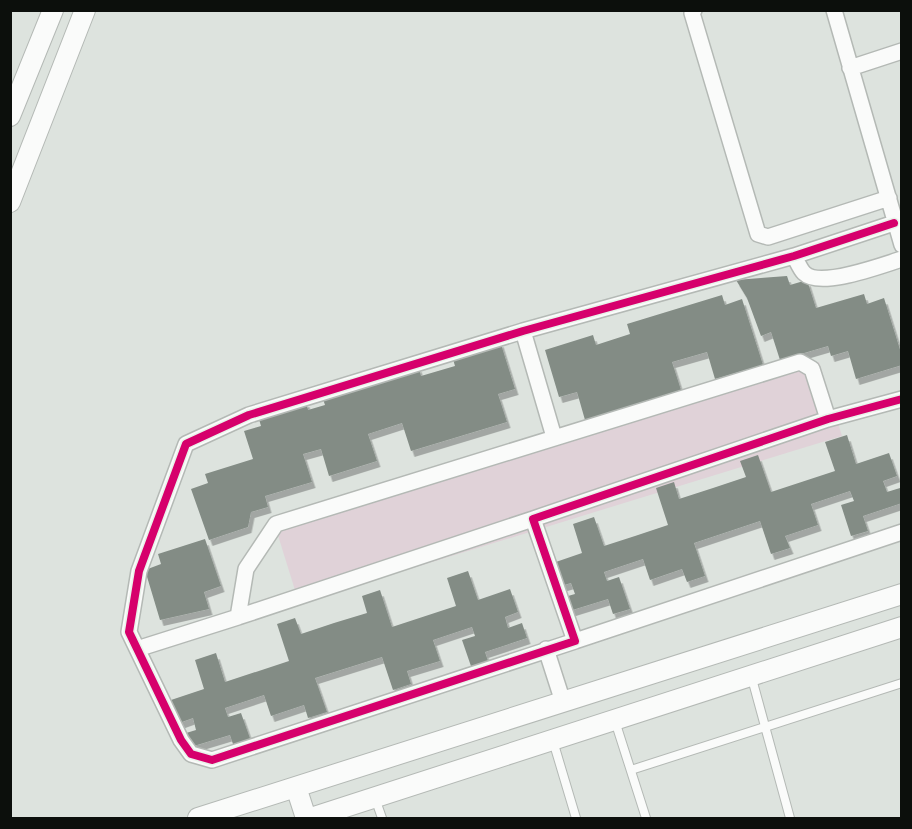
<svg xmlns="http://www.w3.org/2000/svg" width="912" height="829" font-family="Commissioner,sans-serif">
	<style>
		.green { fill: #e0d2d8 }
		.building { fill: #838c85; filter: url(#shadow) }
		.lines { fill: none; stroke-linecap: round; stroke-linejoin: round }
		.service-casing { stroke: #b4b9b5; stroke-width: 10 }
		.minor-casing { stroke: #b4b9b5; stroke-width: 18 }
		.tertiary-casing { stroke: #b4b9b5; stroke-width: 22 }
		.service { stroke: #fafbfa; stroke-width: 8 }
		.minor { stroke: #fafbfa; stroke-width: 15 }
		.tertiary { stroke: #fafbfa; stroke-width: 20 }
		.cycleway-casing { stroke: #e8f3ea; stroke-width: 11 }
		.cycleway { stroke: #d6006c; stroke-width: 8 }
	</style>
	<defs>
		<filter id="shadow"><feDropShadow dx="3.5" dy="6" stdDeviation="0" flood-color="#0004"/></filter>
	</defs>
	<rect width="100%" height="100%" fill="#dde3de"/>
	<!-- green -->
	<path class="green" d="M 819,362 L 842,436 L 299,603 L 276,529 Z"/>
	<!-- building -->
	<path class="building" d="M 787,276 L 790,285 L 807,280 L 816,308 L 864,294 L 867,304 L 884,298 L 902,356 L 902,365 L 856,379 L 848,351 L 831,356 L 828,346 L 780,360 L 771,332 L 761,336 L 747,298 L 736,280 Z
		M 722,295 L 725,305 L 742,299 L 763,365 L 715,379 L 707,352 L 672,362 L 681,390 L 585,420 L 577,392 L 559,397 L 545,350 L 593,335 L 596,345 L 630,334 L 627,324 Z
		M 500,341 L 515,389 L 498,394 L 507,422 L 411,451 L 402,423 L 368,434 L 377,461 L 329,476 L 321,449 L 303,454 L 312,482 L 265,496 L 268,507 L 251,512 L 248,527 L 209,540 L 191,489 L 208,483 L 205,474 L 253,459 L 244,431 L 261,426 L 258,416 L 306,401 L 308,410 L 325,405 L 322,396 L 418,366 L 421,376 L 455,366 L 452,356 Z
		M 847,435 L 856,464 L 889,453 L 897,476 L 883,481 L 887,492 L 900,488 L 902,491 L 902,503 L 863,516 L 868,531 L 851,536 L 841,505 L 854,501 L 850,491 L 811,504 L 818,525 L 785,536 L 790,548 L 771,554 L 760,521 L 694,543 L 705,576 L 687,582 L 682,569 L 650,580 L 643,559 L 604,572 L 607,581 L 619,577 L 630,609 L 613,614 L 608,599 L 566,612 L 561,598 L 575,594 L 571,583 L 557,587 L 550,564 L 582,553 L 573,524 L 594,517 L 604,546 L 635,536 L 668,525 L 656,488 L 674,482 L 679,499 L 713,488 L 746,477 L 740,461 L 758,455 L 771,492 L 835,471 L 825,442 Z
		M 205,539 L 221,586 L 204,592 L 209,609 L 160,620 L 145,570 L 161,564 L 158,554 Z
		M 468,571 L 478,600 L 510,589 L 518,612 L 505,617 L 508,628 L 522,623 L 527,638 L 485,652 L 490,667 L 473,672 L 462,640 L 475,636 L 472,627 L 433,640 L 440,661 L 407,671 L 411,684 L 393,690 L 382,657 L 315,678 L 327,712 L 308,718 L 304,705 L 271,716 L 264,695 L 225,708 L 228,717 L 241,713 L 252,744 L 235,750 L 230,735 L 187,748 L 183,734 L 196,730 L 193,718 L 179,723 L 171,700 L 204,689 L 195,660 L 216,653 L 225,682 L 289,661 L 277,624 L 295,618 L 301,634 L 334,623 L 367,613 L 362,596 L 380,590 L 392,627 L 456,606 L 447,578 Z"/>
	<g class="lines">
		<defs>
			<path id="service" d="M 751,675 L 790,818
				M 615,721 L 646,818
				M 553,741 L 576,818
				M 631,770 L 902,683
				M 375,798 L 382,818"/>
			<path id="minor" d="M 694,10 L 692,13 L 758,234 L 768,237 L 889,198
				M 834,10 L 902,245
				M 850,68 L 902,51
				M 894,223 L 794,256 L 523,331 L 249,415 L 186,444 L 139,571 L 129,632 L 181,740 L 191,754 L 212,760 L 575,641 L 533,519 L 828,419 L 902,399
				M 794,256 C 797,261 800,269 804,273 C 820,289 882,265 902,259
				M 523,331 L 554,437
				M 533,519 L 238,617 L 246,569 L 276,524 L 800,362 L 812,369 L 828,419
				M 575,641 L 902,532
				M 137,649 L 238,617
				M 546,649 L 563,702"/>
			<path id="tertiary" d="M 10,116 L 53,10
				M 10,202 L 85,10
				M 296,787 L 306,818
				M 198,818 L 902,594
				M 311,818 L 902,627"/>
		</defs>
		<!-- service casing -->
		<use href="#service" class="service-casing"/>
		<!-- minor casing -->
		<use href="#minor" class="minor-casing"/>
		<!-- tertiary casing -->
		<use href="#tertiary" class="tertiary-casing"/>
		<!-- service -->
		<use href="#service" class="service"/>
		<!-- minor -->
		<use href="#minor" class="minor"/>
		<!-- tertiary -->
		<use href="#tertiary" class="tertiary"/>
		<defs>
			<path id="cycleway" d="M 894,223 L 794,256 L 523,331 L 249,415 L 186,444 L 139,571 L 129,632 L 181,740 L 191,754 L 212,760 L 575,641 L 533,519 L 828,419 L 902,399"/>
		</defs>
		<!-- cycleway casing -->
		<use href="#cycleway" class="cycleway-casing"/>
		<!-- cycleway -->
		<use href="#cycleway" class="cycleway"/>
	</g>
	<!-- border -->
	<rect width="912" height="829" fill="none" stroke="#0c0f0c" stroke-width="24"/>
</svg>
